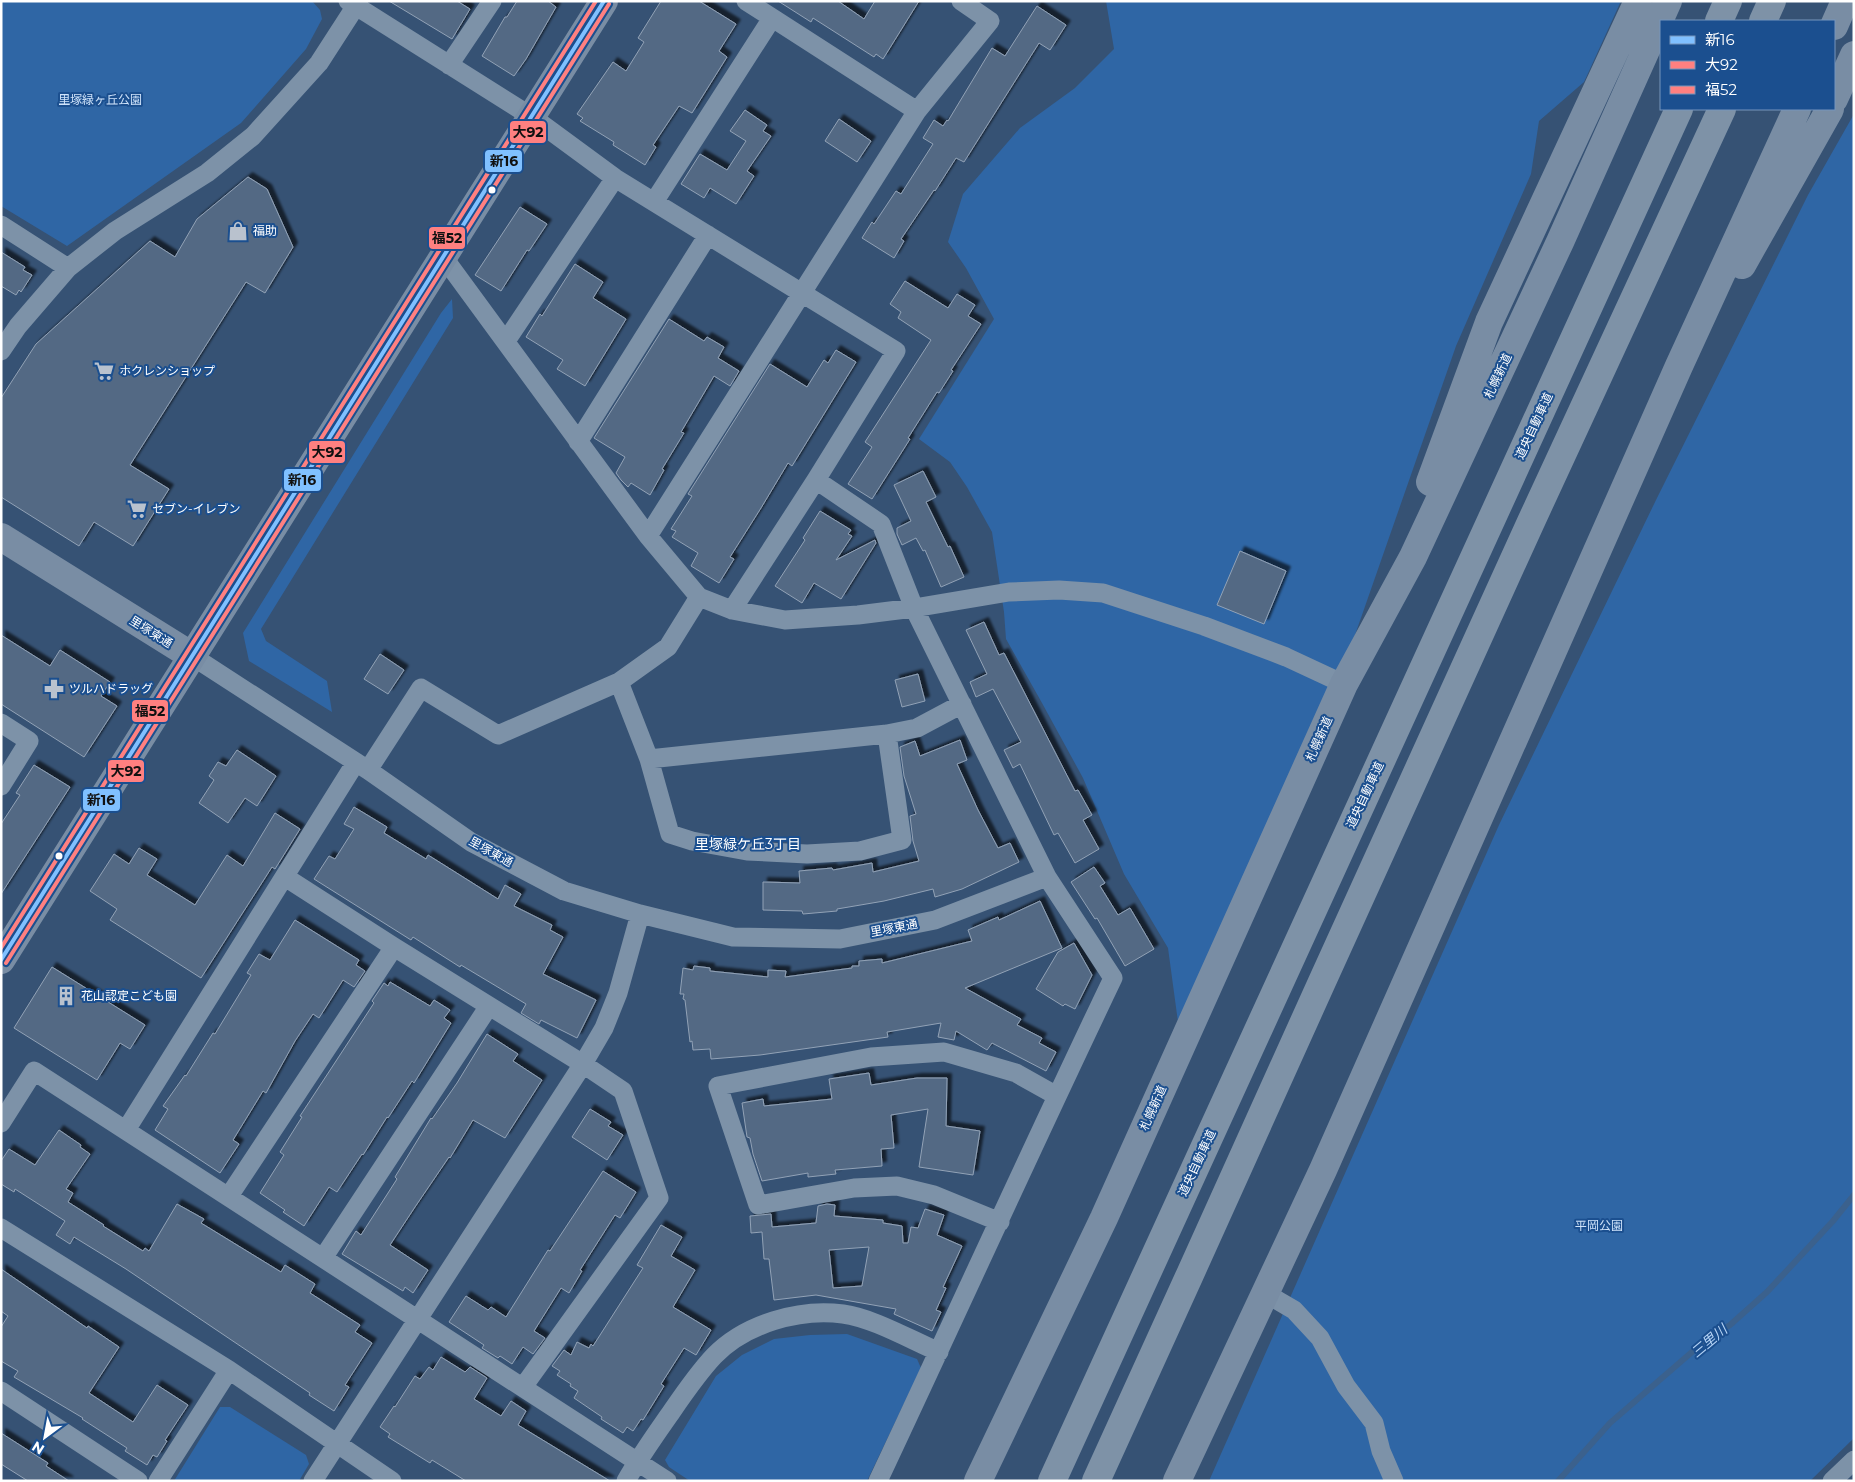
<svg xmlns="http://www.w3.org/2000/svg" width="1855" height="1482" font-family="Montserrat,'Noto Sans JP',sans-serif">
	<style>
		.green { fill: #2f66a5 }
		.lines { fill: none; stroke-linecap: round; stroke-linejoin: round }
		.stream { stroke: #3b618d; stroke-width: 6 }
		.building { fill: #526984; stroke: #92a2b6; fill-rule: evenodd; filter: url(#shadow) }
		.street { stroke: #7d92a8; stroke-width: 19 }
		.secondary { stroke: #798da4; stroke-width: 28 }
		.highway { stroke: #7e92a7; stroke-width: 28 }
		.bus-1-casing { stroke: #1b4f8f; stroke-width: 8 }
		.bus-2-casing { stroke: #1b4f8f; stroke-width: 8 }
		.bus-3-casing { stroke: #1b4f8f; stroke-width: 8 }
		.bus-1 { stroke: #80c0ff; stroke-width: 4 }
		.bus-2 { stroke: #ff8080; stroke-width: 4 }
		.bus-3 { stroke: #ff8080; stroke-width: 4 }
		.bus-dot { fill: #fff; stroke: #1b4f8f; stroke-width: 2 }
		.labels { text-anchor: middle; stroke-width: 4; stroke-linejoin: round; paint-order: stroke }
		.park-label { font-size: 12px; fill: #cfe3fa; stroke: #1b4f8f }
		.poi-label { font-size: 12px; fill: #fff; stroke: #1b4f8f; text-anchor: start }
		.street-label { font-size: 12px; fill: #fff; stroke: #1b4f8f }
		.neighbourhood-label { font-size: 14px; fill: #fff; stroke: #1b4f8f }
		.water-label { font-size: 14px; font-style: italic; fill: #b5d3f5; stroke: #1b4f8f }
		.line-badge { stroke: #1b4f8f; stroke-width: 2 }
		.pale-badge-label { font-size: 14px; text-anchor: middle; font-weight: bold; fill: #111 }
	</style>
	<defs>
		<filter id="shadow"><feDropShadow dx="4.5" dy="-4.5" stdDeviation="1" flood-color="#0009"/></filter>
	</defs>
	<rect width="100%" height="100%" fill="#365274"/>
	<!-- green -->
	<path class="green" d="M 1,1 L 312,1 L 320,10 L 322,19 L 306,49 L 241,123 L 67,246 L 1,206 Z
		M 1106,1 L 1621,1 L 1584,82 L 1539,121 L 1531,174 L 1456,346 L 1355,635 L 1178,1022 L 1168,948 L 1124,874 L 1083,778 L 1042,703 L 1006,639 L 1004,612 L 992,532 L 967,487 L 950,462 L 919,439 L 994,319 L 966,268 L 948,242 L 963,194 L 1020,128 L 1075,88 L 1114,49 Z
		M 1854,114 L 1854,1438 L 1810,1481 L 1209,1481 L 1499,825 L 1656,500 L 1808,195 Z
		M 452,299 L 453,318 L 261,629 L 266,641 L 327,681 L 332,712 L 249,661 L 243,633 L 441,313 Z
		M 847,1334 L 917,1359 L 921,1368 L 867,1481 L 690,1481 L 669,1467 L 665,1460 L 716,1376 L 742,1355 L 774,1339 L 810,1335 Z
		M 220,1407 L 230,1407 L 306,1455 L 309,1464 L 299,1481 L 174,1481 Z"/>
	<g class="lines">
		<!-- stream -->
		<path class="stream" d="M 1558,1481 L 1610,1423 L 1707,1339 L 1730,1325 L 1767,1292 L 1833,1221 L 1854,1195"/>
	</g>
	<!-- building -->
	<path class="building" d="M 389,1 L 457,1 L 470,9 L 452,39 Z
		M 517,1 L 548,1 L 556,7 L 526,59 L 514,76 L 482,56 L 505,17 L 507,17 Z
		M 661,1 L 699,1 L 736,24 L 719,51 L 727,57 L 692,113 L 679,106 L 653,145 L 656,147 L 645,165 L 613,145 L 614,142 L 580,121 L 583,118 L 577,114 L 613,62 L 626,71 L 644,42 L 638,38 Z
		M 778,1 L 838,1 L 864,19 L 875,1 L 919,1 L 883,59 L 876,54 L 874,57 L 813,18 L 811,22 Z
		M 1037,6 L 1066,25 L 1050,50 L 1039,43 L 964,162 L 956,158 L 935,191 L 934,190 L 901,239 L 904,241 L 894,258 L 862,238 L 872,222 L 874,224 L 896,191 L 901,194 L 933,144 L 923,138 L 934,120 L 943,126 L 947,120 L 948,121 L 992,48 L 1005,56 Z
		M 745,110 L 767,125 L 763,131 L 771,136 L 747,171 L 754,176 L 736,204 L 710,188 L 704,198 L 681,184 L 700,154 L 727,170 L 746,141 L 730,131 Z
		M 839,119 L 871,141 L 857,162 L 825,141 Z
		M 248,177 L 267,189 L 293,247 L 265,293 L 246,282 L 130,465 L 169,489 L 133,546 L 94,522 L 79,546 L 1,497 L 1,398 L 36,344 L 150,241 L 175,257 L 197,219 Z
		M 520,207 L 547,224 L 529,251 L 527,250 L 501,291 L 475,275 Z
		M 1,252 L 25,267 L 23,270 L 32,275 L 21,292 L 19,290 L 16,295 L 1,286 Z
		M 575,264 L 603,282 L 593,298 L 626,319 L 585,386 L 557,369 L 563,360 L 526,337 L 540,314 L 542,316 Z
		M 905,281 L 948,308 L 957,294 L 975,305 L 968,316 L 981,324 L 951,370 L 953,371 L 939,393 L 937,392 L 908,438 L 910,439 L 872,499 L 848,484 L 872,447 L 865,442 L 931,340 L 898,318 L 901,312 L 890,304 Z
		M 669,319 L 704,341 L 707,337 L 724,347 L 718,358 L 739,371 L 730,386 L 714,376 L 681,432 L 684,433 L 662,469 L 664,470 L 650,495 L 631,483 L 628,487 L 621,480 L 616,473 L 625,457 L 594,438 Z
		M 836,350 L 856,362 L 792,466 L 788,463 L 761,508 L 730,557 L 734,559 L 719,583 L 691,566 L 698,553 L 672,537 L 676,531 L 671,529 L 692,496 L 688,494 L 770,364 L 807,387 L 824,360 L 828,363 Z
		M 923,471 L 936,497 L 926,502 L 948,547 L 950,546 L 964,577 L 941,587 L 925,550 L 923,551 L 916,538 L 902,545 L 897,534 L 897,528 L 911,521 L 894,485 Z
		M 820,511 L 851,530 L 848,534 L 852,536 L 836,560 L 875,540 L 876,543 L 841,599 L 814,583 L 802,603 L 775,586 L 805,540 L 803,538 Z
		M 1240,551 L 1286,571 L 1264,624 L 1217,605 Z
		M 984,622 L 999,655 L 1004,653 L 1075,791 L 1078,790 L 1092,815 L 1083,820 L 1099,849 L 1075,863 L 1058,833 L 1054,835 L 1020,764 L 1013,768 L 1004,750 L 1021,742 L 993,689 L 976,697 L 970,682 L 987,674 L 966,630 Z
		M 1,635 L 50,666 L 60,650 L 110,682 L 101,696 L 117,706 L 84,757 L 1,704 Z
		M 380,654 L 404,670 L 388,694 L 364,679 Z
		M 918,674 L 925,701 L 902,707 L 895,680 Z
		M 960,740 L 967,760 L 957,764 L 978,810 L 998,848 L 1010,843 L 1019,862 L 962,889 L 935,897 L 933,889 L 884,901 L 837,909 L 837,911 L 803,914 L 802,911 L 763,910 L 763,882 L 800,883 L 799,871 L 832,868 L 833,870 L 872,863 L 873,872 L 919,861 L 913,841 L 910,816 L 916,814 L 904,776 L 900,747 L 915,741 L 920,756 Z
		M 237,750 L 276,776 L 257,806 L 245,798 L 228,823 L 199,803 L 214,780 L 209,776 L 218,762 L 226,766 Z
		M 34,765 L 70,787 L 1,894 L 1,824 L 20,795 L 16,793 Z
		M 354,807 L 387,827 L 384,833 L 426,859 L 428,855 L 498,899 L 505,885 L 521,894 L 514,906 L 552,925 L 550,930 L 563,937 L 543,974 L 596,1000 L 577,1038 L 541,1020 L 539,1024 L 521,1013 L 526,1004 L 461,965 L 460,967 L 413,937 L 411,940 L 314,879 L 329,856 L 335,859 L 354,829 L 344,824 Z
		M 275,813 L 300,829 L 275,869 L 272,867 L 201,978 L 110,920 L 117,909 L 90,891 L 114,854 L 129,864 L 139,848 L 157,859 L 147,875 L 195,905 L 227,855 L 243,866 Z
		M 1094,867 L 1105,883 L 1100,886 L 1118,915 L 1130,908 L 1154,949 L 1125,966 L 1097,918 L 1095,919 L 1071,882 Z
		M 1040,901 L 1062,948 L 965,988 L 1021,1019 L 1017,1025 L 1042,1038 L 1039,1043 L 1056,1052 L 1046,1071 L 992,1043 L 987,1050 L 956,1031 L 954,1040 L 938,1037 L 941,1023 L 887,1032 L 888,1037 L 760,1055 L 711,1059 L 710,1049 L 693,1050 L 692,1041 L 690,1042 L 685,1000 L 683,999 L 684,994 L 680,994 L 683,968 L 693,970 L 694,966 L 710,968 L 710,971 L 768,977 L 768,970 L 786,971 L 785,977 L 852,968 L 852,966 L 859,966 L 859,961 L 882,959 L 882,963 L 972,941 L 968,930 L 998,917 L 999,920 Z
		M 295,920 L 359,960 L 356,965 L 365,971 L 354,987 L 343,980 L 319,1018 L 313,1014 L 295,1041 L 266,1093 L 263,1091 L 233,1140 L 239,1144 L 220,1173 L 155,1130 L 168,1109 L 163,1106 L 185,1075 L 186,1076 L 213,1033 L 215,1034 L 251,975 L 247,973 L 259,954 L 270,960 Z
		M 1074,943 L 1092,975 L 1075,1009 L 1065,1004 L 1063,1006 L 1036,989 L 1058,952 Z
		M 52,967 L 145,1025 L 130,1049 L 120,1043 L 97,1080 L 14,1028 Z
		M 390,982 L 430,1006 L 434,1000 L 450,1010 L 444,1018 L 451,1023 L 414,1083 L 412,1081 L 388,1118 L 387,1117 L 363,1155 L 362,1154 L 337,1192 L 329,1187 L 304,1226 L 283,1212 L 285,1210 L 260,1193 L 284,1155 L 280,1152 L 302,1117 L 300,1116 L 374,1003 L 372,1001 L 384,983 L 388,986 Z
		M 487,1034 L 518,1054 L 513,1061 L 542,1080 L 505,1138 L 473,1120 L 450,1158 L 449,1157 L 415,1207 L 390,1245 L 428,1270 L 413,1293 L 405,1287 L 403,1291 L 342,1254 L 356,1231 L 361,1235 L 397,1179 L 395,1177 L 431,1118 L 432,1119 L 457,1083 Z
		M 869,1073 L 871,1085 L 917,1078 L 947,1078 L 946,1126 L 980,1131 L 973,1175 L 919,1167 L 928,1109 L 891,1115 L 894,1148 L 881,1149 L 882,1166 L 835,1170 L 836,1174 L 808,1177 L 808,1173 L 762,1181 L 753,1154 L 750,1138 L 747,1137 L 742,1103 L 763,1099 L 764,1106 L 832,1099 L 829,1079 Z
		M 590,1109 L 611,1122 L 608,1126 L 623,1135 L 607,1160 L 572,1137 Z
		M 59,1130 L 81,1145 L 80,1147 L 90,1154 L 66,1189 L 73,1193 L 68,1202 L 104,1225 L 103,1226 L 143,1251 L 145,1248 L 149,1251 L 177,1204 L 204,1219 L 201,1223 L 281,1272 L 285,1265 L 315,1284 L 310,1293 L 360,1325 L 355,1332 L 372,1343 L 345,1385 L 349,1387 L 334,1411 L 309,1395 L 310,1393 L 126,1269 L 74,1237 L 70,1244 L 56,1235 L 65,1221 L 15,1189 L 14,1192 L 1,1184 L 1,1161 L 9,1149 L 35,1165 Z
		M 603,1171 L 636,1192 L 620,1218 L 615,1215 L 580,1270 L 582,1271 L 569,1293 L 561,1288 L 534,1331 L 545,1338 L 533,1354 L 523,1347 L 512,1364 L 500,1356 L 498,1358 L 482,1348 L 484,1345 L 449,1322 L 466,1296 L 488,1310 L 491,1307 L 506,1317 L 548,1250 L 550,1251 Z
		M 827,1204 L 835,1205 L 834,1216 L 883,1220 L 883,1223 L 902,1226 L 903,1243 L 908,1243 L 911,1227 L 918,1228 L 925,1209 L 944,1215 L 937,1235 L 962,1246 L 943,1287 L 946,1288 L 936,1310 L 941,1312 L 932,1331 L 894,1314 L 896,1309 L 816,1295 L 774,1300 L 769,1259 L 764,1259 L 762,1232 L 751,1233 L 750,1216 L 771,1214 L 772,1227 L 816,1223 L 818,1206 ZM 869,1247 L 862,1286 L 833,1288 L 829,1250 Z
		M 661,1225 L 682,1237 L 671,1256 L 695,1270 L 673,1307 L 711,1330 L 696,1355 L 684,1348 L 661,1384 L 664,1386 L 643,1420 L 641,1419 L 633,1431 L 627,1427 L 623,1433 L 601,1419 L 602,1417 L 574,1398 L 578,1391 L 570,1386 L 571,1384 L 557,1375 L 560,1371 L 552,1366 L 564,1350 L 571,1355 L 577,1342 L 589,1348 L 591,1344 L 593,1346 L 643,1268 L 637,1265 Z
		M 1,1269 L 87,1328 L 88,1326 L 119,1347 L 89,1393 L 133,1422 L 157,1385 L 188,1405 L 165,1440 L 167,1441 L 157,1457 L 153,1455 L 147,1465 L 125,1451 L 127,1448 L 82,1419 L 83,1418 L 14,1377 L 18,1371 L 1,1361 L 1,1327 L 8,1316 L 1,1311 Z
		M 441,1357 L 465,1372 L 470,1367 L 487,1378 L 474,1399 L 501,1416 L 511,1401 L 526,1411 L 518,1425 L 610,1481 L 466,1481 L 432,1460 L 430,1463 L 388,1437 L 390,1434 L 380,1427 L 394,1406 L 395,1407 L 415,1376 L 420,1379 L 429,1367 L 433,1370 Z
		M 1,1433 L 48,1463 L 46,1466 L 69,1481 L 28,1481 L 1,1464 Z"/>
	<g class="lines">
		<!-- street -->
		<path class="street" d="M 348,1 L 532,117 L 615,178 L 896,351 L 816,480 L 732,610
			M 746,1 L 917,111
			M 449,65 L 492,1
			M 654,202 L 772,18
			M 1,225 L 68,268
			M 444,258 L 648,536 L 699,597 L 732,610 L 785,620 L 858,615 L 914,608 L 1009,592 L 1059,590 L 1103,593 L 1204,626 L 1286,657 L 1344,684
			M 506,341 L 615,178
			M 1,351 L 18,326 L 68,268 L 115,231 L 207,173 L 253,136 L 319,63 L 359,1
			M 578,442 L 708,235
			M 816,480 L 881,524 L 914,608 L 1047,877 L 1113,978 C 1033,1145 957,1313 878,1481
			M 648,536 L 917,111 L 990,21 L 961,1
			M 192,656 L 368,770 L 471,842 L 564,891 L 640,914 L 733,937 L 840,939 L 935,920 L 1047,877
			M 619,682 L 649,759 L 887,734 L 917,728 L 962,704
			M 1,723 L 29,741 L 1,786
			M 649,759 L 670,834 L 692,841 L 747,851 L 807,854 L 860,851 L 902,840 L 887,734
			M 368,770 L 421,688 L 498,735 L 619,682 L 668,647 L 699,597
			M 285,877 L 394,947 L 583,1064 L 623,1091 L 659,1198 L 523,1387
			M 1,1123 L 34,1071 L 667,1481
			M 126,1130 L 356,762
			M 229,1196 L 394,947
			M 1000,1222 L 934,1195 L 897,1186 L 854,1188 L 758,1205 L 718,1086 L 871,1057 L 944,1052 L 1016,1073 L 1057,1096
			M 1,1228 L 229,1370 L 392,1481
			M 323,1258 L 489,1006
			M 1265,1293 L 1294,1310 L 1320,1338 L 1346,1386 L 1374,1423 L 1381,1451 L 1394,1481
			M 1,1391 L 138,1481
			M 158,1481 L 229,1370
			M 313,1481 L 583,1064 L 604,1028 L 618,993 L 640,914
			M 626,1481 C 640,1456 656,1434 672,1411 C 685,1392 698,1373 714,1356 C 745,1324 799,1308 843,1314 C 873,1318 911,1340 939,1352
			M 1832,1481 L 1854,1460"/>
		<!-- secondary -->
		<path class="secondary" d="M 1834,26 L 1845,1
			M 1834,99 L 1854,55
			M 1742,265 L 1830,109
			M 1430,482 L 1489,322 L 1638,1
			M 1,537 L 192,656
			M 1,960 L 604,1
			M 978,1481 L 1104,1218 L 1344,684 L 1413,557 L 1560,242 L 1668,1
			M 1177,1481 L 1323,1170 L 1679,366 L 1797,109"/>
		<!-- highway -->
		<path class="highway" d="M 1719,21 L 1728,1
			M 1763,21 L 1772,1
			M 1052,1481 L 1679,109
			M 1096,1481 C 1172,1316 1246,1149 1321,984 C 1453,691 1586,400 1722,109"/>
		<defs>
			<path id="bus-1" d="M 1,960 L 604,1"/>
			<path id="bus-2" d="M 6,963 L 609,4"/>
			<path id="bus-3" d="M 1,948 L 596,1"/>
		</defs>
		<!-- bus-1 casing -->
		<use href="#bus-1" class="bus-1-casing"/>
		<!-- bus-2 casing -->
		<use href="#bus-2" class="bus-2-casing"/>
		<!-- bus-3 casing -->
		<use href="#bus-3" class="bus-3-casing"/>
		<!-- bus-1 -->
		<use href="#bus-1" class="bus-1"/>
		<!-- bus-2 -->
		<use href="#bus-2" class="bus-2"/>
		<!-- bus-3 -->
		<use href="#bus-3" class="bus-3"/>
	</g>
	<!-- icons -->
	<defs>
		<symbol id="shop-bare" viewBox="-9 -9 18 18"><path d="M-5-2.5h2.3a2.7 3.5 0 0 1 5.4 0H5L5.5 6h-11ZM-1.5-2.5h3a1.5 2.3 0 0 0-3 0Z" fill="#b9c2ce" stroke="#1b4f8f" stroke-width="2.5" paint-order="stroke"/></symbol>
		<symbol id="supermarket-bare" viewBox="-9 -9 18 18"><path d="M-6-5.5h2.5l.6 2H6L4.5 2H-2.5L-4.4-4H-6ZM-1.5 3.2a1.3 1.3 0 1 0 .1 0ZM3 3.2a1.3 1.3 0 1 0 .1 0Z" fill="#b9c2ce" stroke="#1b4f8f" stroke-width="2.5" paint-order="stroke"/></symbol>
		<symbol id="pharmacy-bare" viewBox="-9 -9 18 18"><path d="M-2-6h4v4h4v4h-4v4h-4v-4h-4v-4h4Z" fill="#b9c2ce" stroke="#1b4f8f" stroke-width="2.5" paint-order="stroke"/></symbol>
		<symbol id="building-bare" viewBox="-9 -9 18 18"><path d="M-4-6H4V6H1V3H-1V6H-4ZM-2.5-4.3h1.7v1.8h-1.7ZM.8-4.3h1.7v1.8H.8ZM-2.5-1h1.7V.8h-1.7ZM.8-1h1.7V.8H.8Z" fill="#b9c2ce" stroke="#1b4f8f" stroke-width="2.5" paint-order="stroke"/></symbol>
	</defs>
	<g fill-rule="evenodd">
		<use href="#shop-bare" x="224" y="217" width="28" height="28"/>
		<use href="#supermarket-bare" x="90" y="357" width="28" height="28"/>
		<use href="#supermarket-bare" x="123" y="495" width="28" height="28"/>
		<use href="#pharmacy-bare" x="40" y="675" width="28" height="28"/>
		<use href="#building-bare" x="52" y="982" width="28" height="28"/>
	</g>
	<!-- markers -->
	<g class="bus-dot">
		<circle cx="492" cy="190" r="4.5"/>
		<circle cx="59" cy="856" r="4.5"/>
	</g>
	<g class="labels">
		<!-- park labels -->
		<g class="park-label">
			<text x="100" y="104">里塚緑ヶ丘公園</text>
			<text x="1599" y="1230">平岡公園</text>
		</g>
		<!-- poi labels -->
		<g class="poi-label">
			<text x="253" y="235">福助</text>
			<text x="119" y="375">ホクレンショップ</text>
			<text x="152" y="513">セブン-イレブン</text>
			<text x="69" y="693">ツルハドラッグ</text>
			<text x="81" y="1000">花山認定こども園</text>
		</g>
		<!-- street labels -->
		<g class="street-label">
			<text transform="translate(1498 376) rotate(-65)" y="4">札幌新道</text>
			<text transform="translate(1534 426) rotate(-65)" y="4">道央自動車道</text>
			<text transform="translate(151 632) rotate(32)" y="4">里塚東通</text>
			<text transform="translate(1319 739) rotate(-66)" y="4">札幌新道</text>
			<text transform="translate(1365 795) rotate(-65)" y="4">道央自動車道</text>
			<text transform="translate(491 852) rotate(29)" y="4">里塚東通</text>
			<text transform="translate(894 928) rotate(-11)" y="4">里塚東通</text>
			<text transform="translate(1153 1108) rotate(-66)" y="4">札幌新道</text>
			<text transform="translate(1197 1163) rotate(-65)" y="4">道央自動車道</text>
		</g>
		<!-- neighbourhood labels -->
		<g class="neighbourhood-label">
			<text x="748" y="849">里塚緑ケ丘3丁目</text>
		</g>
		<!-- water labels -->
		<g class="water-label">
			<text transform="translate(1709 1341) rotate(-40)" y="5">三里川</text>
		</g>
	</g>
	<g class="line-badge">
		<rect x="509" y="120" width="38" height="24" rx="5" fill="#ff8080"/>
		<rect x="484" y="149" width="39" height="24" rx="5" fill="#80c0ff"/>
		<rect x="428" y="226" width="38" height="24" rx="5" fill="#ff8080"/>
		<rect x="308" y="440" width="38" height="24" rx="5" fill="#ff8080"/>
		<rect x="283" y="468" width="39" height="24" rx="5" fill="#80c0ff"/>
		<rect x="131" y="699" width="38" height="24" rx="5" fill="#ff8080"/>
		<rect x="107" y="759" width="38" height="24" rx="5" fill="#ff8080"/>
		<rect x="82" y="788" width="39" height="24" rx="5" fill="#80c0ff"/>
	</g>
	<g class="pale-badge-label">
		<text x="528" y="137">大92</text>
		<text x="504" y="166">新16</text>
		<text x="447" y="243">福52</text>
		<text x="327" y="457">大92</text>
		<text x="302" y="485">新16</text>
		<text x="150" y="716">福52</text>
		<text x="126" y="776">大92</text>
		<text x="101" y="805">新16</text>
	</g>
	<!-- border -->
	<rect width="1855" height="1482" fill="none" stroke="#ffffff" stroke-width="5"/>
	<!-- legend -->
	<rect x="1660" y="20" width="175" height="90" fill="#1b4f8f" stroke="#7695bc"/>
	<rect x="1670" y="36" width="25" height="8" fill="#80c0ff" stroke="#7695bc"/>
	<text x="1705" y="45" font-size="15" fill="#ffffff">新16</text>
	<rect x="1670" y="61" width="25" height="8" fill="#ff8080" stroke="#7695bc"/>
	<text x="1705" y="70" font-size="15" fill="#ffffff">大92</text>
	<rect x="1670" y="86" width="25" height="8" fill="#ff8080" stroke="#7695bc"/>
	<text x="1705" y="95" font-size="15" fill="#ffffff">福52</text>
	<!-- north arrow -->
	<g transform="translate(45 1437) rotate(212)" stroke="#1b4f8f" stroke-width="4" paint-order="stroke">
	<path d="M0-4L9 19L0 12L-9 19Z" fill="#ffffff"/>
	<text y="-8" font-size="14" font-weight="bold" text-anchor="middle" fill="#ffffff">N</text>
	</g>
</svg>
